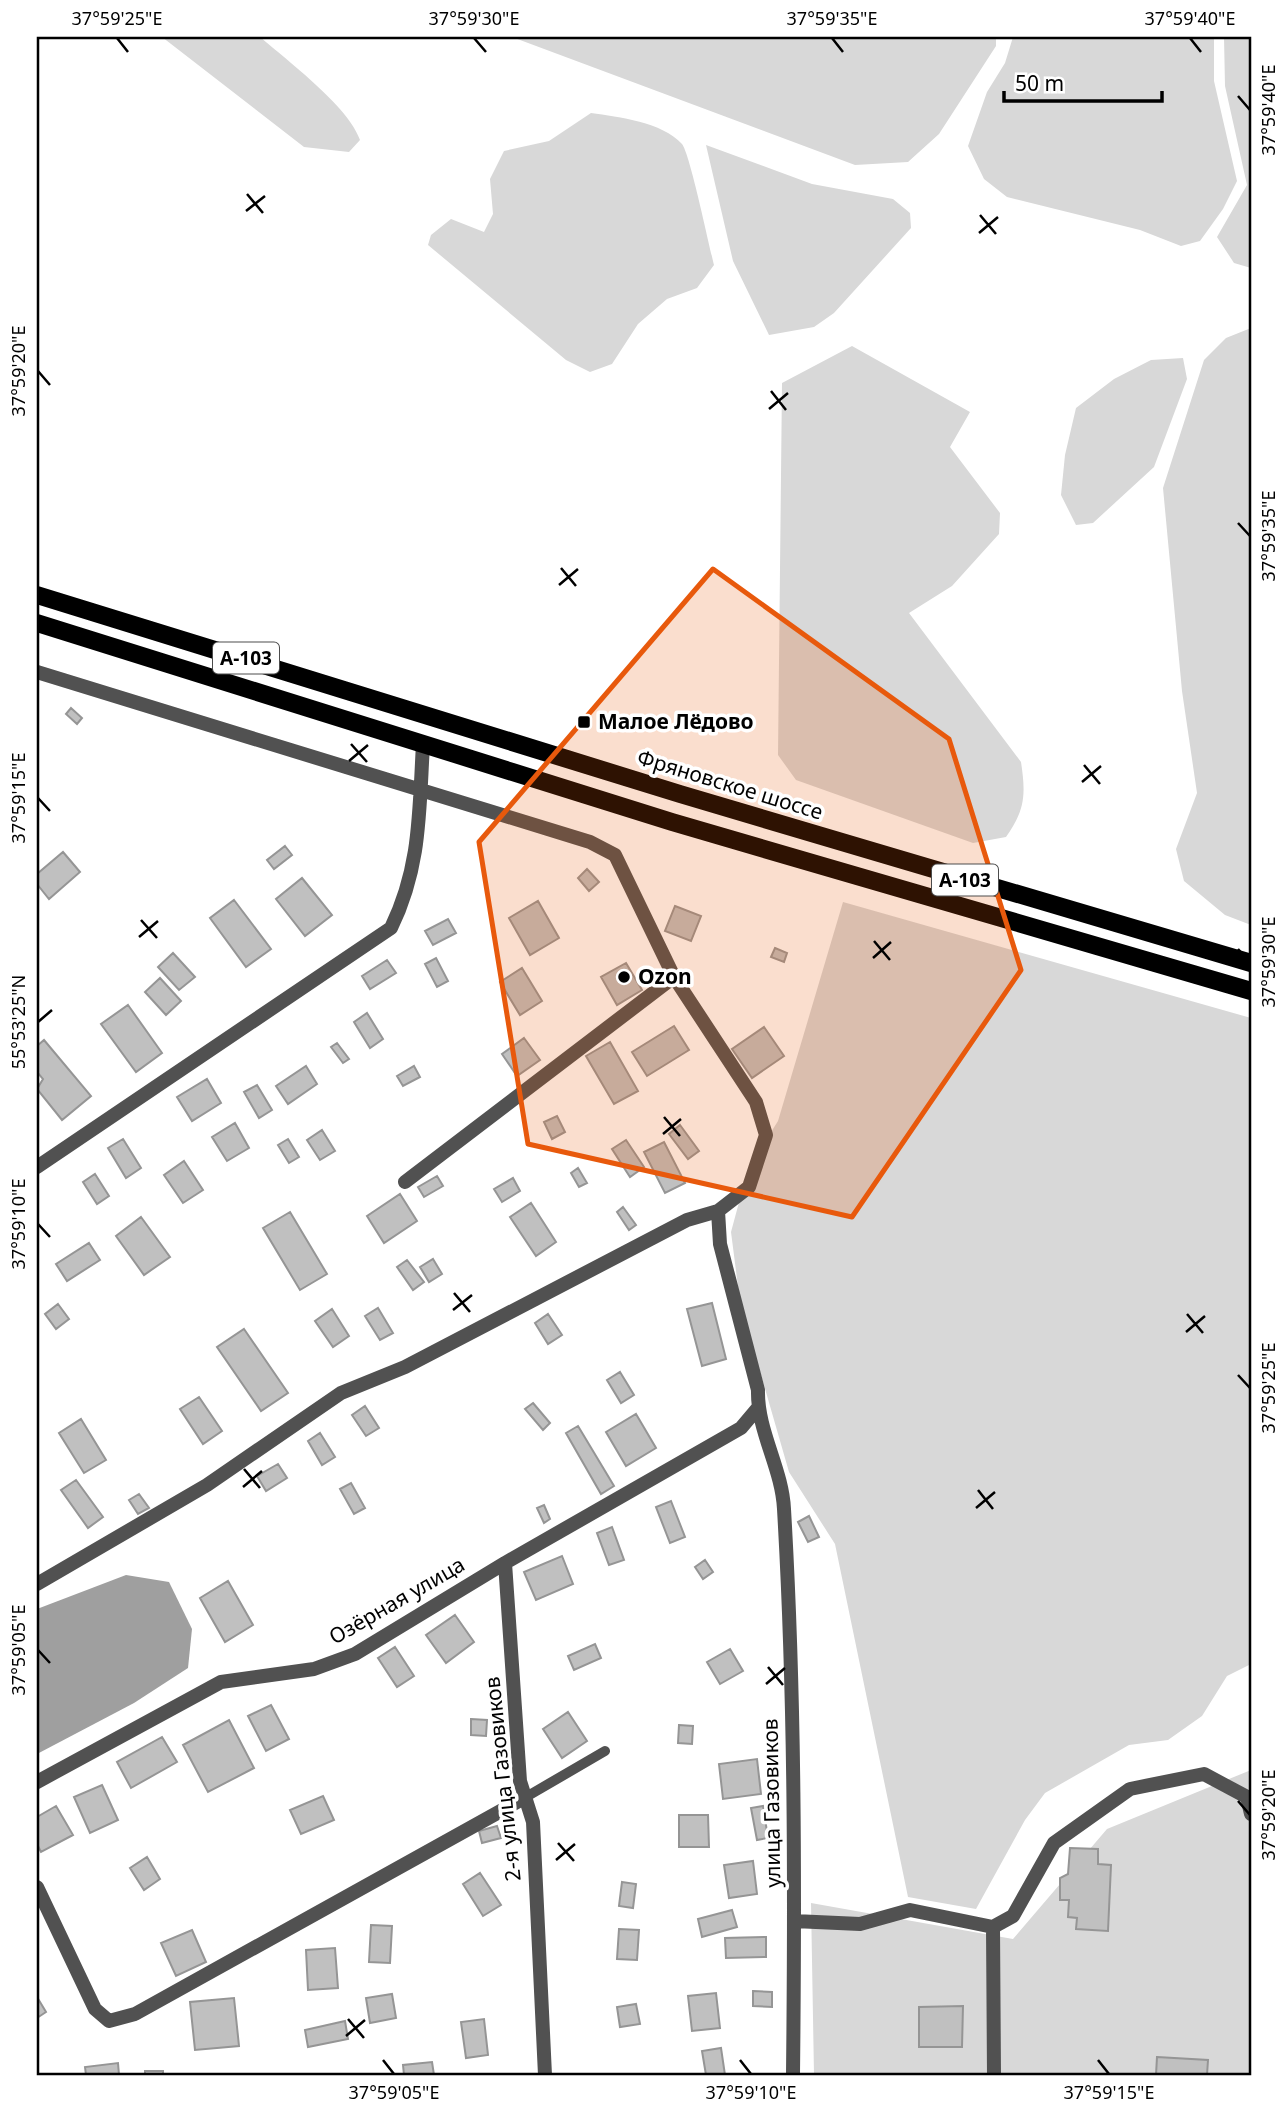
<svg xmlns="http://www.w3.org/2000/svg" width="1288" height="2112" font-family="'Noto Sans',sans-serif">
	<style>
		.green { fill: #d8d8d8 }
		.water { fill: #9f9f9f }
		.building { fill: #c0c0c0; stroke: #959595; stroke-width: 2 }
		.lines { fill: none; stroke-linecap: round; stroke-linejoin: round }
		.lane { stroke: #515151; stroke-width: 10 }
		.street { stroke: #515151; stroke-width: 14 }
		.primary { stroke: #000; stroke-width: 18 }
		.marked { fill: #e8590c; fill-opacity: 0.2; stroke: #e8590c; stroke-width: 5; stroke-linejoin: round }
		.ticks { fill: none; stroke: #000; stroke-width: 2.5 }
		.poi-dot { fill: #000; stroke: #fff; stroke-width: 2.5 }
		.labels { text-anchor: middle; stroke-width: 7; stroke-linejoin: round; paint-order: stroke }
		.shield { fill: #fff; stroke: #4c4c4c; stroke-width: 2 }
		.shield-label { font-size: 19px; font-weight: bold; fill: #000 }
		.poi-label { font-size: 21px; font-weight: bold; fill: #000; stroke: #fff; text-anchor: start }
		.street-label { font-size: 21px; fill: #000; stroke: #fff }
		.neatline { fill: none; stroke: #000; stroke-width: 2.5 }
		.ticks-label { font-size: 18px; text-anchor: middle; fill: #000 }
	</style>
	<rect width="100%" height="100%" fill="#fff"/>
	<!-- green -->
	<path class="green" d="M 162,37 L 260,37 C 288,61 349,107 360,140 L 349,152 L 304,147 Z
		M 512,37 L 996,37 L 996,46 L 939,134 L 908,162 L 855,165 Z
		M 1013,37 L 1214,37 L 1214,81 L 1237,181 L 1223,209 L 1200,241 L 1181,246 L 1140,230 L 1007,197 L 984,179 L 968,146 L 987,92 L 1005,63 Z
		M 1224,37 L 1251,37 L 1251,268 L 1234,263 L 1217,237 L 1247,185 L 1225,86 Z
		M 591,113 C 619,117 662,122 682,144 C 690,154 709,246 714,265 L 697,288 L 667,299 L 638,324 L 612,364 L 590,372 L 566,360 L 428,245 L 431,235 L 451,219 L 484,232 L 493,214 L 490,179 L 504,151 L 549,141 Z
		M 706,145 L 812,184 L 893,199 L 910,213 L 911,228 L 834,313 L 814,327 L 769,335 L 733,261 Z
		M 1251,328 L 1251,925 L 1225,915 L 1184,881 L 1176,849 L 1197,793 L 1182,691 L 1163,488 L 1204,360 L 1226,338 Z
		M 852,346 L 970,412 L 950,447 L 1000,513 L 999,534 L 952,586 L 909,613 L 1021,762 C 1026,795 1025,810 1006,837 L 973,843 L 796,780 L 778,755 L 782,383 Z
		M 1183,358 L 1187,379 L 1154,467 L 1093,523 L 1076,525 L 1061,495 L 1065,455 L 1076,408 L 1114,379 L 1151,360 Z
		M 843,902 L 1251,1018 L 1251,1664 L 1227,1676 L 1202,1716 L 1168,1740 L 1129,1745 L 1045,1793 L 1025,1820 L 976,1909 L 908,1897 L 835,1544 L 789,1472 L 740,1302 L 731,1232 L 748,1169 L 778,1121 Z
		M 1251,1770 L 1251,2075 L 814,2075 L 811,1903 L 1013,1939 L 1107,1829 Z"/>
	<!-- water -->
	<path class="water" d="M 126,1575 L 169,1582 L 192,1629 L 188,1668 L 134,1703 L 37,1754 L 37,1609 Z"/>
	<!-- building -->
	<path class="building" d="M 71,708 L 82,718 L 77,724 L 66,714 Z
		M 285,846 L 292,855 L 274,869 L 267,860 Z
		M 63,852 L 80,872 L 49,899 L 37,884 L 37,874 Z
		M 587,869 L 599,882 L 589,891 L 578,878 Z
		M 302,878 L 332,915 L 305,936 L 276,899 Z
		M 234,900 L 271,949 L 246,967 L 210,918 Z
		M 538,901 L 559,938 L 530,955 L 509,918 Z
		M 675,906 L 701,916 L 691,941 L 665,931 Z
		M 448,919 L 456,933 L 433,945 L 425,931 Z
		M 775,948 L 787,953 L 784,962 L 771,957 Z
		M 173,953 L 195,977 L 179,990 L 158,967 Z
		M 436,958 L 448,981 L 437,987 L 425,964 Z
		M 387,960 L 396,973 L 370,989 L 362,976 Z
		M 626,963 L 642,990 L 617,1005 L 601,977 Z
		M 522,968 L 542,1001 L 520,1015 L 500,982 Z
		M 160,978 L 181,1001 L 166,1015 L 145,992 Z
		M 128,1005 L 162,1053 L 136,1072 L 101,1024 Z
		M 367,1013 L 383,1039 L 370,1048 L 354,1022 Z
		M 674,1026 L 689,1050 L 647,1076 L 632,1052 Z
		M 764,1027 L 784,1056 L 752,1078 L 732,1049 Z
		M 524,1038 L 540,1060 L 517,1076 L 502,1054 Z
		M 44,1040 L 91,1096 L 62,1120 L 37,1089 L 43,1079 L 37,1072 L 37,1046 Z
		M 610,1042 L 638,1091 L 614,1104 L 586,1056 Z
		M 337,1043 L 349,1059 L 343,1063 L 331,1047 Z
		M 306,1066 L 317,1084 L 288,1104 L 276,1086 Z
		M 414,1066 L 420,1077 L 403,1086 L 397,1076 Z
		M 207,1079 L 221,1103 L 192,1121 L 177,1097 Z
		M 257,1085 L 272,1110 L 259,1118 L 244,1092 Z
		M 557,1116 L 565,1132 L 552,1139 L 544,1122 Z
		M 235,1123 L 249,1148 L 227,1161 L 212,1137 Z
		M 680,1125 L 699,1151 L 688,1159 L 669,1134 Z
		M 322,1130 L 335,1151 L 320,1160 L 307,1140 Z
		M 123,1139 L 141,1168 L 126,1178 L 108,1148 Z
		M 288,1139 L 299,1157 L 289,1163 L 278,1145 Z
		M 626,1140 L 644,1167 L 630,1177 L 612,1149 Z
		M 664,1142 L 685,1183 L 665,1193 L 644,1152 Z
		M 184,1161 L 203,1190 L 183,1203 L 164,1175 Z
		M 578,1168 L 587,1183 L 579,1187 L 571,1173 Z
		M 95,1174 L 109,1196 L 97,1204 L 83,1182 Z
		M 437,1176 L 443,1186 L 424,1197 L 418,1187 Z
		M 513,1178 L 520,1191 L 502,1202 L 494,1189 Z
		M 400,1194 L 417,1221 L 384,1243 L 367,1216 Z
		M 531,1203 L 556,1242 L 536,1256 L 510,1217 Z
		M 623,1207 L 636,1225 L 629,1230 L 617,1212 Z
		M 290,1212 L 327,1274 L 300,1290 L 263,1228 Z
		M 141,1217 L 170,1257 L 144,1275 L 116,1236 Z
		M 89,1243 L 100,1260 L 67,1281 L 56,1264 Z
		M 433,1259 L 442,1274 L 429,1282 L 420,1267 Z
		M 407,1260 L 424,1282 L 413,1290 L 397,1267 Z
		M 712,1303 L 726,1359 L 702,1366 L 687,1309 Z
		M 58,1304 L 69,1319 L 56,1329 L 45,1314 Z
		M 378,1308 L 393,1333 L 380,1340 L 365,1316 Z
		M 332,1309 L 349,1336 L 333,1347 L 315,1321 Z
		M 548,1314 L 562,1335 L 548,1344 L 535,1323 Z
		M 244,1329 L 288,1393 L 261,1411 L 217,1347 Z
		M 620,1372 L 634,1395 L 621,1403 L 607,1380 Z
		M 199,1397 L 222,1431 L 203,1444 L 180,1409 Z
		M 533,1403 L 550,1423 L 543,1430 L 525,1409 Z
		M 365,1406 L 379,1428 L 366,1436 L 352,1415 Z
		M 636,1414 L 656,1448 L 626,1466 L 606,1432 Z
		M 81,1419 L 106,1460 L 84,1473 L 59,1433 Z
		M 578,1426 L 614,1486 L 601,1494 L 566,1433 Z
		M 320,1433 L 335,1457 L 322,1465 L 308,1441 Z
		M 278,1464 L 287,1478 L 266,1491 L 257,1476 Z
		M 76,1480 L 103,1517 L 88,1528 L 61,1490 Z
		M 351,1483 L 365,1508 L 354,1514 L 340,1489 Z
		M 139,1494 L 149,1508 L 138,1514 L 129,1500 Z
		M 671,1501 L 685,1537 L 670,1543 L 656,1507 Z
		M 544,1505 L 550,1519 L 544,1523 L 537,1508 Z
		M 809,1516 L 819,1537 L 808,1542 L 798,1522 Z
		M 612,1527 L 624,1560 L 609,1565 L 597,1533 Z
		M 562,1556 L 573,1584 L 536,1600 L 524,1572 Z
		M 705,1560 L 713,1572 L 703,1579 L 695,1567 Z
		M 228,1581 L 253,1625 L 225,1642 L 200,1598 Z
		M 455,1615 L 474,1642 L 446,1663 L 426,1635 Z
		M 595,1644 L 601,1658 L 574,1670 L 568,1656 Z
		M 395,1647 L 414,1676 L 397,1687 L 378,1658 Z
		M 730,1649 L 743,1671 L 720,1684 L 707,1662 Z
		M 271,1705 L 289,1739 L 266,1751 L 248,1716 Z
		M 568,1712 L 587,1741 L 562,1758 L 543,1729 Z
		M 471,1719 L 487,1720 L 486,1736 L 471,1735 Z
		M 229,1720 L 254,1768 L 208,1792 L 183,1745 Z
		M 679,1725 L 693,1726 L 692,1744 L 678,1743 Z
		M 162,1737 L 177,1762 L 131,1788 L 117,1762 Z
		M 757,1759 L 761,1794 L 723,1799 L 719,1764 Z
		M 102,1785 L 118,1820 L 90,1833 L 74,1797 Z
		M 323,1796 L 334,1820 L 301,1834 L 290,1810 Z
		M 56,1806 L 73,1835 L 41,1852 L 37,1844 L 37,1817 Z
		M 763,1806 L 768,1838 L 757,1840 L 751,1808 Z
		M 679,1815 L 708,1815 L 709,1847 L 679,1847 Z
		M 497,1826 L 501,1838 L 482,1843 L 479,1831 Z
		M 1070,1848 L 1098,1849 L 1098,1864 L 1111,1865 L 1108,1931 L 1076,1929 L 1077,1918 L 1068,1917 L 1069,1900 L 1060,1900 L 1060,1878 L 1068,1874 Z
		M 147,1857 L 160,1879 L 144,1890 L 130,1868 Z
		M 753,1861 L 757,1894 L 729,1898 L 724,1865 Z
		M 480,1873 L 501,1905 L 483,1916 L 463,1884 Z
		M 622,1882 L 636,1884 L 633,1908 L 619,1906 Z
		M 732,1910 L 737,1927 L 702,1937 L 698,1919 Z
		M 371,1925 L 392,1926 L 390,1963 L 369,1962 Z
		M 619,1929 L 639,1930 L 637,1960 L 617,1959 Z
		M 192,1930 L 206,1962 L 176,1976 L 161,1943 Z
		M 766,1937 L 766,1957 L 726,1958 L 725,1938 Z
		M 335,1948 L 338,1988 L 308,1990 L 306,1950 Z
		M 753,1991 L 772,1992 L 772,2007 L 753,2006 Z
		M 716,1993 L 720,2028 L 692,2031 L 688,1996 Z
		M 392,1994 L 396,2018 L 370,2023 L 366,1998 Z
		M 37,1997 L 46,2012 L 37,2018 Z
		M 234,1998 L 239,2046 L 195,2050 L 190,2002 Z
		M 636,2004 L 640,2024 L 620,2027 L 617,2007 Z
		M 963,2006 L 962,2047 L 919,2047 L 919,2007 Z
		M 484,2019 L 488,2055 L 466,2058 L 461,2022 Z
		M 345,2021 L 348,2039 L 308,2047 L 305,2030 Z
		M 721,2048 L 725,2075 L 706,2075 L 702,2051 Z
		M 1157,2057 L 1208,2060 L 1207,2075 L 1156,2075 Z
		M 432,2062 L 434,2075 L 404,2075 L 403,2065 Z
		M 118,2063 L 119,2075 L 86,2075 L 85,2067 Z
		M 145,2071 L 163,2071 L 163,2075 L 145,2075 Z"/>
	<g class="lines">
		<!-- lane -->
		<path class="lane" d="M 526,1797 L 605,1751"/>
		<!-- street -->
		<path class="street" d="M 37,672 L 590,842 L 615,855 L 674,977 L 756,1102 L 766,1135 L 749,1187 L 718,1211 L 720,1244 L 758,1390 C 757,1431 782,1468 784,1509 C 795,1697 795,1886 793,2075
			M 37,1167 L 391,928 C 421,867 419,811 423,744
			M 405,1182 L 674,977
			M 505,1563 L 520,1781 L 533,1822 L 545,2075
			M 37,1584 L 207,1485 L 341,1393 L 405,1367 L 687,1220 L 718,1211
			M 37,1782 L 221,1682 L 314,1669 L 355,1654 L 505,1563 L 741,1428 L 757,1409
			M 37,1887 L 95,2009 L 109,2021 L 135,2014 L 526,1797
			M 794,1921 L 860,1924 L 910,1910 L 993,1927 L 1013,1916 L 1054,1843 L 1130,1789 L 1204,1774 L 1247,1797 L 1251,1814
			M 993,1927 L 994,2075"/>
		<!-- primary -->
		<path class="primary" d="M 37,595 L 680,794 L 1251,963
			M 37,623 L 672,822 L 1251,991"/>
	</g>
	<!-- marked area -->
	<path class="marked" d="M 713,569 L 949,739 L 1021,970 L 852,1217 L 528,1144 L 479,842 Z"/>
	<!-- ticks -->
	<path class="ticks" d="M 117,38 L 128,52M 474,38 L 486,52M 832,38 L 843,52M 1190,38 L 1201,52M 1238,96 L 1250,110M 247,194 L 263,213M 246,211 L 265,196M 980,215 L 996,234M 979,233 L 998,217M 38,371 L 50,385M 771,391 L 786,410M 769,409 L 788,393M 1238,523 L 1250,536M 561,568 L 576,586M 559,585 L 578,569M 351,744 L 367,762M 349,761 L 368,745M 1084,765 L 1100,784M 1082,782 L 1101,766M 38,798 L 50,811M 141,920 L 157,938M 139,937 L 158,921M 874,941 L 890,960M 1238,949 L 1250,962M 873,958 L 891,942M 38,1022 L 52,1010M 664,1117 L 680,1136M 663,1134 L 681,1119M 38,1224 L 50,1237M 454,1293 L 470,1312M 453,1310 L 472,1295M 1187,1314 L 1203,1333M 1186,1332 L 1205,1316M 1238,1375 L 1250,1388M 244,1469 L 260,1488M 243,1487 L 262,1471M 978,1490 L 993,1509M 976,1508 L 995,1492M 38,1650 L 50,1663M 768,1667 L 783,1685M 766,1684 L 785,1668M 1238,1801 L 1250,1815M 558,1843 L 574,1861M 556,1860 L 575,1844M 348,2019 L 364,2038M 346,2036 L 365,2020M 383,2060 L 394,2074M 740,2060 L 751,2074M 1098,2060 L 1109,2074"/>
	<!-- markers -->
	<g class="poi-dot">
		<rect x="577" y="715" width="14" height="14" rx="3.5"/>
		<circle cx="624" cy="977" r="7"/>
	</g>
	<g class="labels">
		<!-- shield labels -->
		<g class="shield">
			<rect x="213" y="642.5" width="66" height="31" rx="5"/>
			<rect x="932" y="864.5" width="66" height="31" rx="5"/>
		</g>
		<g class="shield-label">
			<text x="246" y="665">А-103</text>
			<text x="965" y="887">А-103</text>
		</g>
		<!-- poi labels -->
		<g class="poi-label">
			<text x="598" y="729">Малое Лёдово</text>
			<text x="638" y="984">Ozon</text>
		</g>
		<!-- street labels -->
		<g class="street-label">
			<text transform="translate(730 785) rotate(17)" y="7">Фряновское шоссе</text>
			<text transform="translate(397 1601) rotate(-30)" y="7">Озёрная улица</text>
			<text transform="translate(503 1779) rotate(-96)" y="7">2-я улица Газовиков</text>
			<text transform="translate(772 1803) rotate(-91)" y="7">улица Газовиков</text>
		</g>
	</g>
	<!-- border -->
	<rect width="1288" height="2112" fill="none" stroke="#ffffff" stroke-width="77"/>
	<!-- scale -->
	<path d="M1004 91v10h158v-10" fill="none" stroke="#000000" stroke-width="3.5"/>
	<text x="1015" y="91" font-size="21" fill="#000000" stroke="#ffffff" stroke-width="5" paint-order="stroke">50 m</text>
	<rect x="38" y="38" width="1212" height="2036" class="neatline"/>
	<g class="ticks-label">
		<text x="117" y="25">37°59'25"E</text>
		<text x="474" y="25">37°59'30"E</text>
		<text x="832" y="25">37°59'35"E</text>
		<text x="1190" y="25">37°59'40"E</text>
		<text transform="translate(1269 110) rotate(-90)" y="6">37°59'40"E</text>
		<text transform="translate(19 371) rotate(-90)" y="6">37°59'20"E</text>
		<text transform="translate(1269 536) rotate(-90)" y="6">37°59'35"E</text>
		<text transform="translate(19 798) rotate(-90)" y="6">37°59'15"E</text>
		<text transform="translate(1269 962) rotate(-90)" y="6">37°59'30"E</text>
		<text transform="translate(19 1022) rotate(-90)" y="6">55°53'25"N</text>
		<text transform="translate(19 1224) rotate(-90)" y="6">37°59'10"E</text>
		<text transform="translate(1269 1388) rotate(-90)" y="6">37°59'25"E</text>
		<text transform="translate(19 1650) rotate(-90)" y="6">37°59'05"E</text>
		<text transform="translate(1269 1815) rotate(-90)" y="6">37°59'20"E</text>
		<text x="394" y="2099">37°59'05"E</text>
		<text x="751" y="2099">37°59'10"E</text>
		<text x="1109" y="2099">37°59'15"E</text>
	</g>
</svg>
